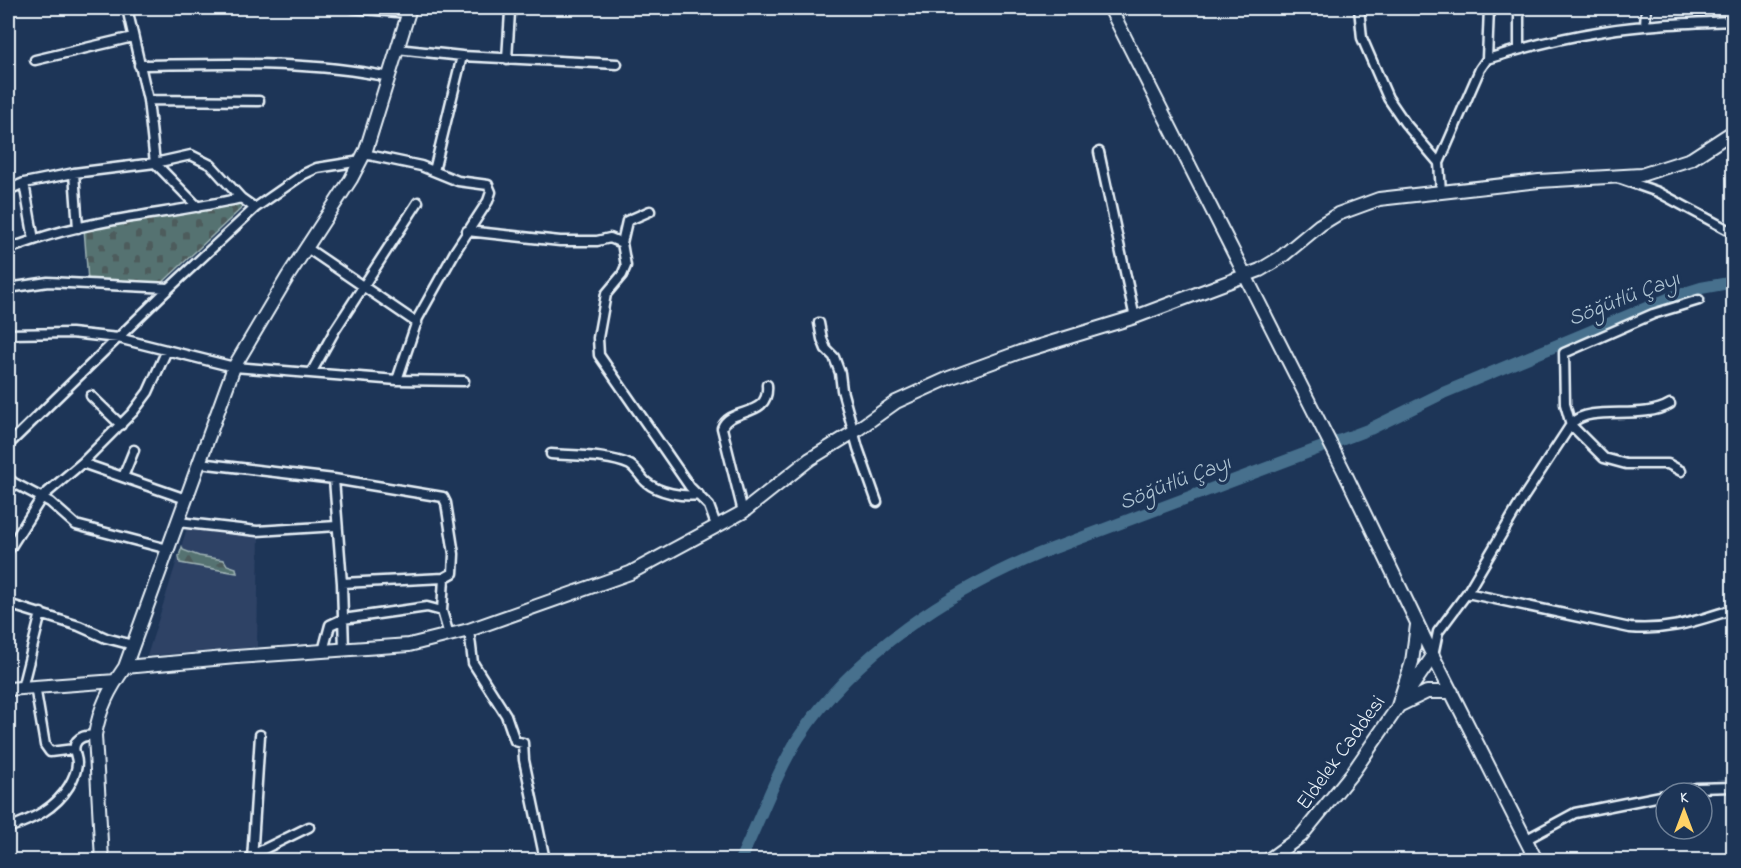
<svg xmlns="http://www.w3.org/2000/svg" width="1741" height="868" font-family="'Indie Flower',sans-serif">
	<style>
		.built { fill: #2d4265 }
		.forest { fill: url(#forest-firs); stroke: #9eb2b4; stroke-width: 1.5 }
		.cemetery { fill: url(#cemetery-stones); stroke: #9eb2b4; stroke-width: 1.5 }
		.lines { fill: none; stroke-linecap: round; stroke-linejoin: round }
		.river { stroke: #46708d; stroke-width: 12 }
		.street-casing { stroke: #e8f1f8; stroke-width: 13 }
		.secondary-casing { stroke: #e8f1f8; stroke-width: 16 }
		.street { stroke: #1d3557; stroke-width: 8 }
		.secondary { stroke: #1d3557; stroke-width: 12 }
		.labels { text-anchor: middle; stroke-width: 6; stroke-linejoin: round; paint-order: stroke }
		.street-label { font-size: 21px; fill: #e8f1f8; stroke: #1d3557 }
		.water-label { font-size: 22px; font-style: italic; fill: #afc4d3; stroke: #1d3557 }
	</style>
	<defs>
		<pattern id="forest-firs" width="22" height="20" patternUnits="userSpaceOnUse" patternTransform="scale(1.5)"><rect width="22" height="20" fill="#557271"/><path d="M5 1l3.5 6h-7zM16 11l3.5 6h-7z" fill="#4d5b5c"/></pattern>
		<pattern id="cemetery-stones" width="16" height="16" patternUnits="userSpaceOnUse" patternTransform="scale(1.5)"><rect width="16" height="16" fill="#557271"/><path d="M2 7V4a2 2 0 0 1 4 0v3zM10 15v-3a2 2 0 0 1 4 0v3z" fill="#4d5b5c"/></pattern>
	</defs>
	<rect width="100%" height="100%" fill="#1d3557"/>
	<filter id="ink" filterUnits="userSpaceOnUse"><feTurbulence type="fractalNoise" baseFrequency=".0167" numOctaves="2"/><feDisplacementMap in="SourceGraphic" scale="12" xChannelSelector="R" yChannelSelector="G"/><feConvolveMatrix kernelMatrix="1 2 1 2 8 2 1 2 1" color-interpolation-filters="sRGB"/></filter>
	<g filter="url(#ink)">
		<!-- built -->
		<path class="built" d="M 187,528 L 259,534 L 257,647 L 147,656 Z"/>
		<!-- forest -->
		<path class="forest" d="M 182,547 L 183,550 L 199,556 L 224,560 L 227,565 L 236,568 L 237,573 L 180,563 L 179,556 Z"/>
		<!-- cemetery -->
		<path class="cemetery" d="M 244,202 L 245,205 L 162,283 L 88,281 L 84,228 Z"/>
		<g class="lines">
			<!-- river -->
			<path class="river" d="M 740,860 C 760,820 775,775 799,737 C 854,654 950,590 1041,553 L 1370,429 L 1443,393 L 1675,296 L 1701,288 L 1734,282"/>
			<defs>
				<path id="street" d="M 127,8 L 148,100 L 155,163 L 198,207
					M 353,8 L 408,13
					M 507,8 L 510,12 L 507,59
					M 1359,8 L 1362,38 L 1388,98 L 1405,123 L 1439,163 L 1441,192
					M 1645,26 L 1646,8
					M 397,49 L 462,56 L 617,64
					M 1519,49 L 1519,8
					M 1487,59 C 1525,47 1565,37 1604,31 C 1647,24 1691,23 1734,21
					M 35,60 L 133,37
					M 139,65 C 222,64 307,60 389,77
					M 148,100 L 259,101
					M 1734,116 L 1734,118
					M 1099,152 L 1135,318
					M 364,154 L 421,166 L 458,181 L 488,185 L 491,192 L 488,201 L 456,250 L 418,318 L 397,380
					M 1439,163 L 1480,69 L 1487,59 L 1489,8
					M 434,171 L 462,56
					M 74,173 L 78,228
					M 1618,178 L 1658,192 L 1734,233
					M 24,183 L 34,240 C 100,217 173,214 241,198
					M 8,190 L 24,183 L 74,173 L 155,163 L 191,155 L 211,165 L 241,198 L 255,208
					M 650,211 L 627,221 L 622,243 L 626,266 L 622,275 L 606,294 L 598,338 L 599,355 L 690,487 L 709,506 L 716,525
					M 467,231 L 560,241 L 597,241 L 610,238 L 622,243
					M 307,248 L 417,323
					M 8,249 L 34,240
					M 8,288 L 48,282 L 169,288
					M 819,323 L 822,339 L 826,349 L 834,357 L 840,373 L 842,390 L 858,448 L 877,502
					M 8,334 L 71,333 L 118,338 L 234,367 L 397,380 L 464,381
					M 311,373 L 335,330 L 418,202
					M 91,396 L 121,425
					M 8,445 L 163,294 L 255,208 L 304,174 L 317,168 L 361,161
					M 551,454 C 574,456 609,455 630,465 C 637,469 640,477 646,482 C 659,493 683,497 699,495
					M 82,463 L 186,499
					M 199,463 L 334,479 L 443,497 L 446,503 L 454,554 L 453,573 L 444,578 L 342,583
					M 1681,471 L 1668,464 L 1626,464 L 1604,458 L 1571,425 L 1565,404 L 1564,353 L 1653,314 L 1699,300
					M 123,477 L 134,450
					M 8,478 L 14,483 L 50,502 L 76,525 L 168,549
					M 334,479 L 342,583 L 344,650
					M 743,512 L 722,428 C 730,406 770,419 767,385
					M 178,522 L 257,531 L 337,526
					M 10,548 L 42,497 L 82,463 L 133,412 L 148,392 L 167,350
					M 1467,593 L 1630,628 C 1671,631 1695,621 1734,609
					M 8,604 L 79,626 L 106,638 L 133,645
					M 442,611 L 444,578
					M 469,630 L 473,663 L 506,715 L 515,741 L 523,743 L 524,760 L 545,860
					M 323,651 L 330,625 L 343,619 L 427,607 L 442,611 L 449,635
					M 1433,656 L 1438,632 L 1467,593 L 1523,498 L 1572,423 C 1591,404 1642,421 1670,404
					M 35,686 L 45,745 L 50,752 L 74,749
					M 22,688 L 41,613
					M 1675,793 L 1696,788 L 1734,787
					M 8,828 C 33,819 55,809 69,786 C 73,779 77,771 77,763 C 77,755 71,749 77,741 C 82,735 88,736 95,735
					M 1525,840 L 1575,813 L 1666,795
					M 252,855 L 309,827
					M 252,860 L 260,735"/>
				<path id="secondary" d="M 1110,8 L 1343,469 L 1433,656 L 1536,860
					M 1417,625 L 1412,662 L 1398,706 L 1427,692 L 1452,692
					M 125,667 L 236,657 L 409,645 L 469,630 L 630,573 L 743,512 L 810,459 L 854,432 L 896,402 L 949,378 L 1020,352 L 1135,317 L 1260,270 L 1280,258 L 1320,225 L 1338,214 L 1379,199 L 1539,181 L 1641,175 L 1691,159 L 1734,131
					M 8,689 L 116,681
					M 102,860 L 95,735 C 100,707 109,690 125,667 L 234,367 L 288,276 L 351,179 L 366,150 L 410,8
					M 1268,860 L 1301,836 L 1353,772 L 1433,656"/>
			</defs>
			<!-- street casing -->
			<use href="#street" class="street-casing"/>
			<!-- secondary casing -->
			<use href="#secondary" class="secondary-casing"/>
			<!-- street -->
			<use href="#street" class="street"/>
			<!-- secondary -->
			<use href="#secondary" class="secondary"/>
		</g>
	</g>
	<g class="labels">
		<!-- street labels -->
		<g class="street-label">
			<text transform="translate(1340 752) rotate(-54)" y="7">Eldelek Caddesi</text>
		</g>
		<!-- water labels -->
		<g class="water-label">
			<text transform="translate(1623 297) rotate(-21)" y="8">Söğütlü Çayı</text>
			<text transform="translate(1174 481) rotate(-21)" y="8">Söğütlü Çayı</text>
		</g>
	</g>
	<!-- margin -->
	<rect width="1741" height="868" fill="none" stroke="#1d3557" stroke-width="30"/>
	<rect x="15" y="15" width="1711" height="838" fill="none" stroke="#e8f1f8" stroke-width="2" filter="url(#ink)"/>
	<!-- north arrow -->
	<g transform="translate(1684 811)"><circle r="28" fill="#1d3557" stroke="#6e8097" stroke-width="1.5"/>
	<path d="M0-4.5L10 22L0 15L-10 22Z" fill="#ffd166"/>
	<text y="-9" font-size="16" font-weight="bold" text-anchor="middle" fill="#e8f1f8">K</text>
	</g>
</svg>
